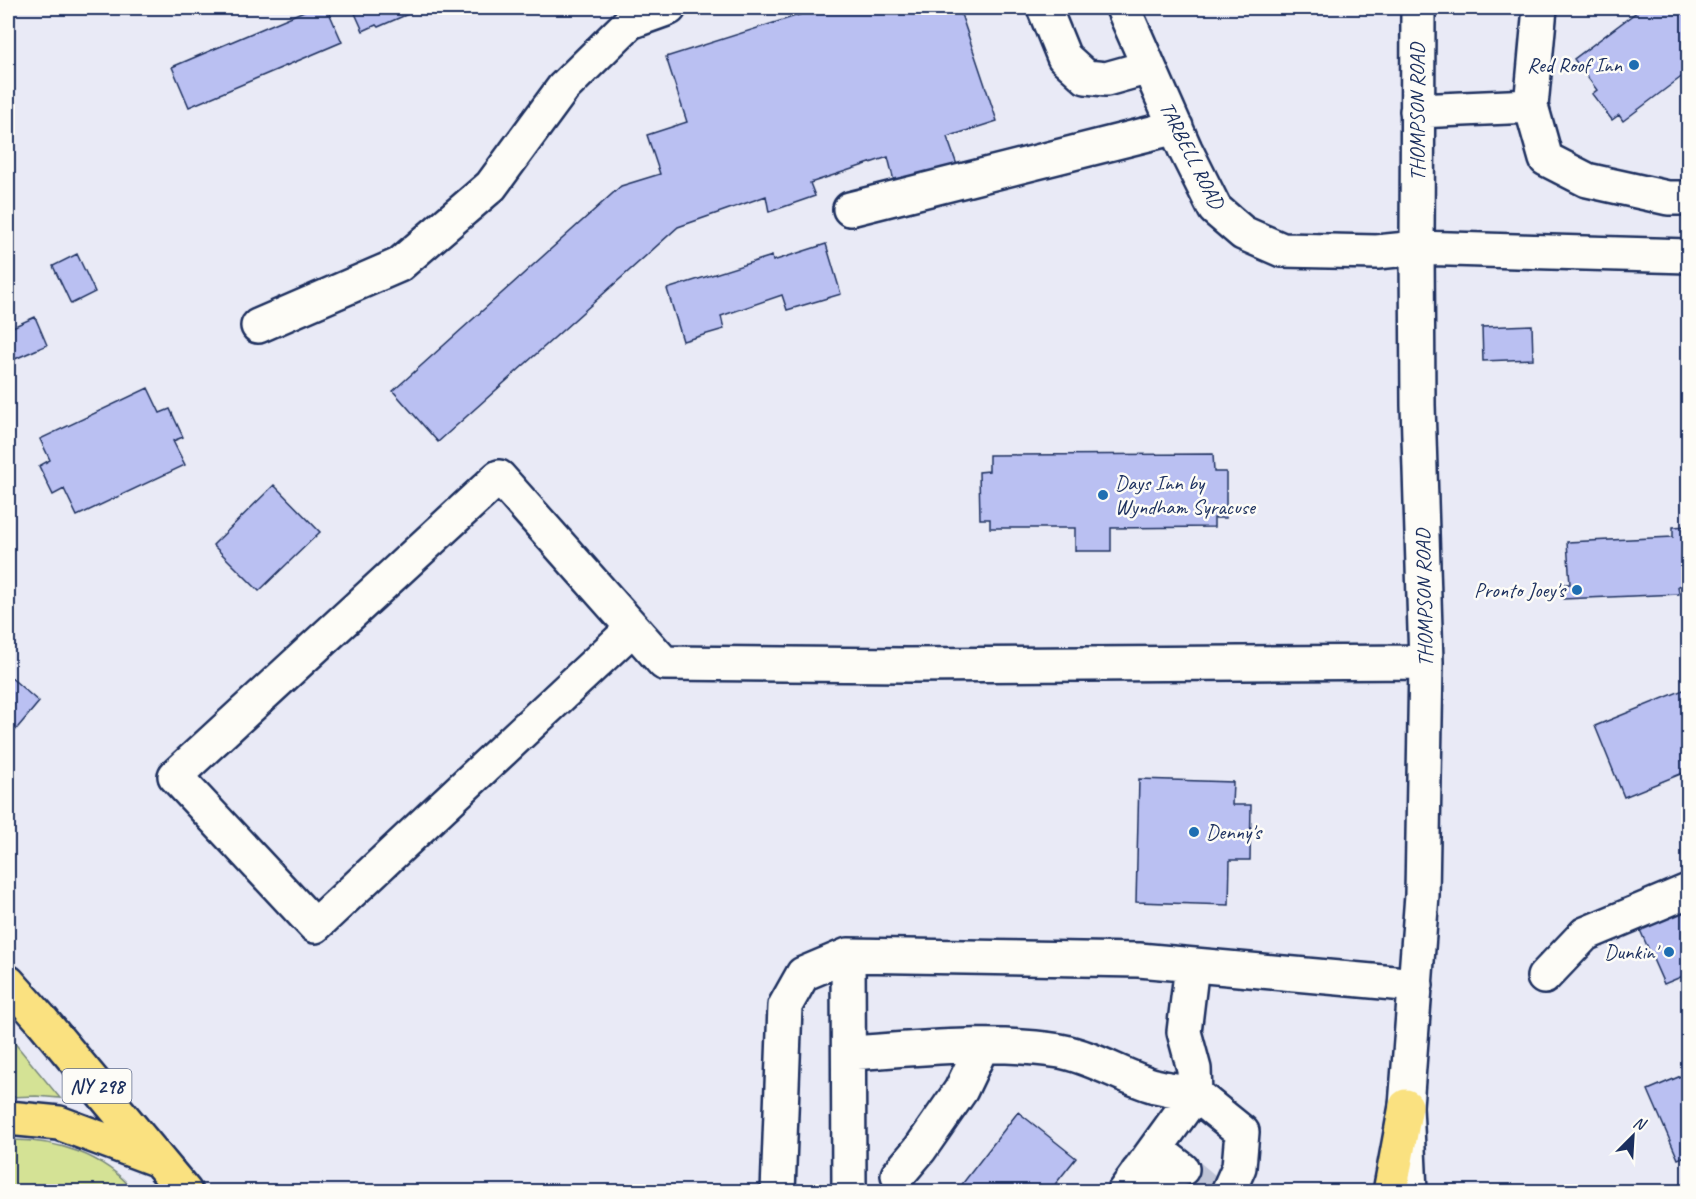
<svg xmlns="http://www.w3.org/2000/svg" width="1696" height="1199" font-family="Caveat,sans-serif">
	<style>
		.green { fill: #d4e295; stroke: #78887a; stroke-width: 1.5 }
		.building { fill: #bac0f2; stroke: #1b2f5e; stroke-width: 1.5 }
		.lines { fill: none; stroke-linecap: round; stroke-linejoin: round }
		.minor-tunnel { stroke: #c0c5d8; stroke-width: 33; stroke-dasharray: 33 16; stroke-linecap: butt }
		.minor-casing { stroke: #1b2f5e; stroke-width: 38 }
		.major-casing { stroke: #1b2f5e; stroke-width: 38 }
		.minor { stroke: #fdfcf7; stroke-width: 33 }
		.major { stroke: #fae180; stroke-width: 33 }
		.poi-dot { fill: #1f6fb2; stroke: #fdfcf7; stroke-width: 2 }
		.labels { text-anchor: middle; stroke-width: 5; stroke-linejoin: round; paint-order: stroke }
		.shield { fill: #fdfcf7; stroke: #5f6c8c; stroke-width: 1.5 }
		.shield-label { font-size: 20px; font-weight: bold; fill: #1b2f5e }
		.poi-label { font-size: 21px; fill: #1b2f5e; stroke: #fdfcf7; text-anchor: end }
		.street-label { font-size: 21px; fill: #1b2f5e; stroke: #fdfcf7 }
	</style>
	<rect width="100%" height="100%" fill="#e9eaf6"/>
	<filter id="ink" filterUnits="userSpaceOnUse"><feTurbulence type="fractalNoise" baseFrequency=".0167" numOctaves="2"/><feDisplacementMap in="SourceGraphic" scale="12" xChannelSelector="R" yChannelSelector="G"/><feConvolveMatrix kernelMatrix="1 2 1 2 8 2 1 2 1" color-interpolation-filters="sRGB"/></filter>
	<g filter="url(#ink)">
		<!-- green -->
		<path class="green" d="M 8,1035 L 60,1098 L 36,1096 L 8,1097 Z
			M 8,1140 C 54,1139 104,1154 134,1191 L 8,1191 Z"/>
		<!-- building -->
		<path class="building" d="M 311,8 L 327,8 L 342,42 L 189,107 L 172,67 Z
			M 362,8 L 422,8 L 378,27 L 376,25 L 363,31 L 354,11 Z
			M 821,8 L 959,8 L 997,121 L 947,137 L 957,165 L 895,185 L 888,157 L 810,183 L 815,196 L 769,212 L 766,196 L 678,227 L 438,442 L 393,391 L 621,186 L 660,174 L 647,135 L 687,122 L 666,57 Z
			M 1642,8 L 1688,8 L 1688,72 L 1623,121 L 1619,115 L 1612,120 L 1592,94 L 1597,90 L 1574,59 Z
			M 826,244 L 841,294 L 787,310 L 782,295 L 721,316 L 724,329 L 683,341 L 667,289 L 772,256 L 773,261 Z
			M 77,254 L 95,292 L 71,304 L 53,266 Z
			M 35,317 L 47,345 L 8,362 L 8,329 Z
			M 1532,325 L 1533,359 L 1483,361 L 1482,327 Z
			M 148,388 L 160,413 L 170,409 L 183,437 L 173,441 L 185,465 L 77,516 L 64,489 L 53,495 L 39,466 L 50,460 L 40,439 Z
			M 1213,454 L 1214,472 L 1226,472 L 1226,518 L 1214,518 L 1214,527 L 1111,528 L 1111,551 L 1075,551 L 1075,528 L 990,528 L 990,519 L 980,519 L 979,472 L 989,471 L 989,455 Z
			M 274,485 L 320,532 L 259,591 L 213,545 Z
			M 1688,526 L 1688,585 L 1678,586 L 1679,594 L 1563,599 L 1562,584 L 1570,584 L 1567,542 L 1673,537 L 1673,527 Z
			M 8,675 L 39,702 L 8,739 Z
			M 1688,688 L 1688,771 L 1624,797 L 1595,726 Z
			M 1139,779 L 1233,782 L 1232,805 L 1251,805 L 1250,860 L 1230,860 L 1229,905 L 1136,902 Z
			M 1688,909 L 1688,974 L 1664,984 L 1640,930 Z
			M 1688,1073 L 1688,1155 L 1678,1159 L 1648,1090 Z
			M 1018,1112 L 1076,1158 L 1049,1192 L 956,1192 Z
			M 1187,1164 L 1212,1185 L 1206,1192 L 1162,1192 Z"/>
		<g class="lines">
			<!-- minor-tunnel -->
			<path class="minor-tunnel" d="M 1182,1169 L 1207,1190"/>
			<defs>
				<path id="minor" d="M 1044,8 L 1064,57 L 1086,77 L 1106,79 L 1149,67
					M 1123,8 L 1185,149 L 1215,209 L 1243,233 L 1282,250 L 1377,252 L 1417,248 L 1688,256
					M 1540,8 L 1531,106 L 1546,159 L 1587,180 L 1668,198 L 1688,198
					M 1417,111 L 1531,106
					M 850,209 L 1176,127
					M 258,326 L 399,265 L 491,186 L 563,88 L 630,22 L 669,8
					M 633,628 L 315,926 L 175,776 L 499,477 L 664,663 L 907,665 L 1426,662
					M 848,955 L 849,1192
					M 1192,965 L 1184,1032 L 1194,1069 L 1195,1094 L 1242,1132 L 1239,1167 L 1228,1192
					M 1544,977 L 1585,934 L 1688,891
					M 849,1053 C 918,1049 991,1040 1060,1051 C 1093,1057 1123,1077 1155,1086 C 1168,1089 1182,1091 1195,1094 L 1124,1192
					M 1156,1149 L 1182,1169
					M 1138,1172 L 1161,1192
					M 898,1175 L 920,1149 L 961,1090 L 982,1046
					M 778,1192 L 785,1006 L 803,974 L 848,955 L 1139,960 L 1416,985
					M 1410,1192 L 1406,1106 L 1422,895 L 1426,662 L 1418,405 L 1417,248 L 1418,8"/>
				<path id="major" d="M 8,982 L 40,1018 L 185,1192
					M 8,1118 L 59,1123 L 158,1160
					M 1390,1192 L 1406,1106"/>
			</defs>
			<!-- minor casing -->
			<use href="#minor" class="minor-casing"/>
			<!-- major casing -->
			<use href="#major" class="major-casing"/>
			<!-- minor -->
			<use href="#minor" class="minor"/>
			<!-- major -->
			<use href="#major" class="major"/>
		</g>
	</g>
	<!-- markers -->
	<g class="poi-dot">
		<circle cx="1634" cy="65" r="6"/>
		<circle cx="1103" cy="495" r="6"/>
		<circle cx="1577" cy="590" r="6"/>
		<circle cx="1194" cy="832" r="6"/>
		<circle cx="1669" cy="952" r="6"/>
	</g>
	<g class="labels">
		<!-- shield labels -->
		<rect class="shield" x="62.5" y="1069" width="69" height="34" rx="4.5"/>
		<g class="shield-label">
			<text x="97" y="1093">NY 298</text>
		</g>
		<!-- poi labels -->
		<g class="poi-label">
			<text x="1622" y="72">Red Roof Inn</text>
			<text x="1115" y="490" text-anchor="start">Days Inn by<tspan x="1115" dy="24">Wyndham Syracuse</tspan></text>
			<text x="1565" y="597">Pronto Joey's</text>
			<text x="1206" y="839" text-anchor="start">Denny's</text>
			<text x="1657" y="959">Dunkin'</text>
		</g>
		<!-- street labels -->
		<g class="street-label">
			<text transform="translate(1417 112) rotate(-90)" y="7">THOMPSON ROAD</text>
			<text transform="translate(1192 155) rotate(63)" y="7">TARBELL ROAD</text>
			<text transform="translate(1424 598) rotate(-91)" y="7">THOMPSON ROAD</text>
		</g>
	</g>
	<!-- margin -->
	<rect width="1696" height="1199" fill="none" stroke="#fdfcf7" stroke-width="30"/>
	<rect x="15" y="15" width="1666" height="1169" fill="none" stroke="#1b2f5e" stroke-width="2" filter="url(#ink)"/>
	<!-- north arrow -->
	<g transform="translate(1633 1136) rotate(24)" stroke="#fdfcf7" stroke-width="4.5" paint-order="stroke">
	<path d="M0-4.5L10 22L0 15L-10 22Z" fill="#1b2f5e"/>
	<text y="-9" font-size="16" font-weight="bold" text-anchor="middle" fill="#1b2f5e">N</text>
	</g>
</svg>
